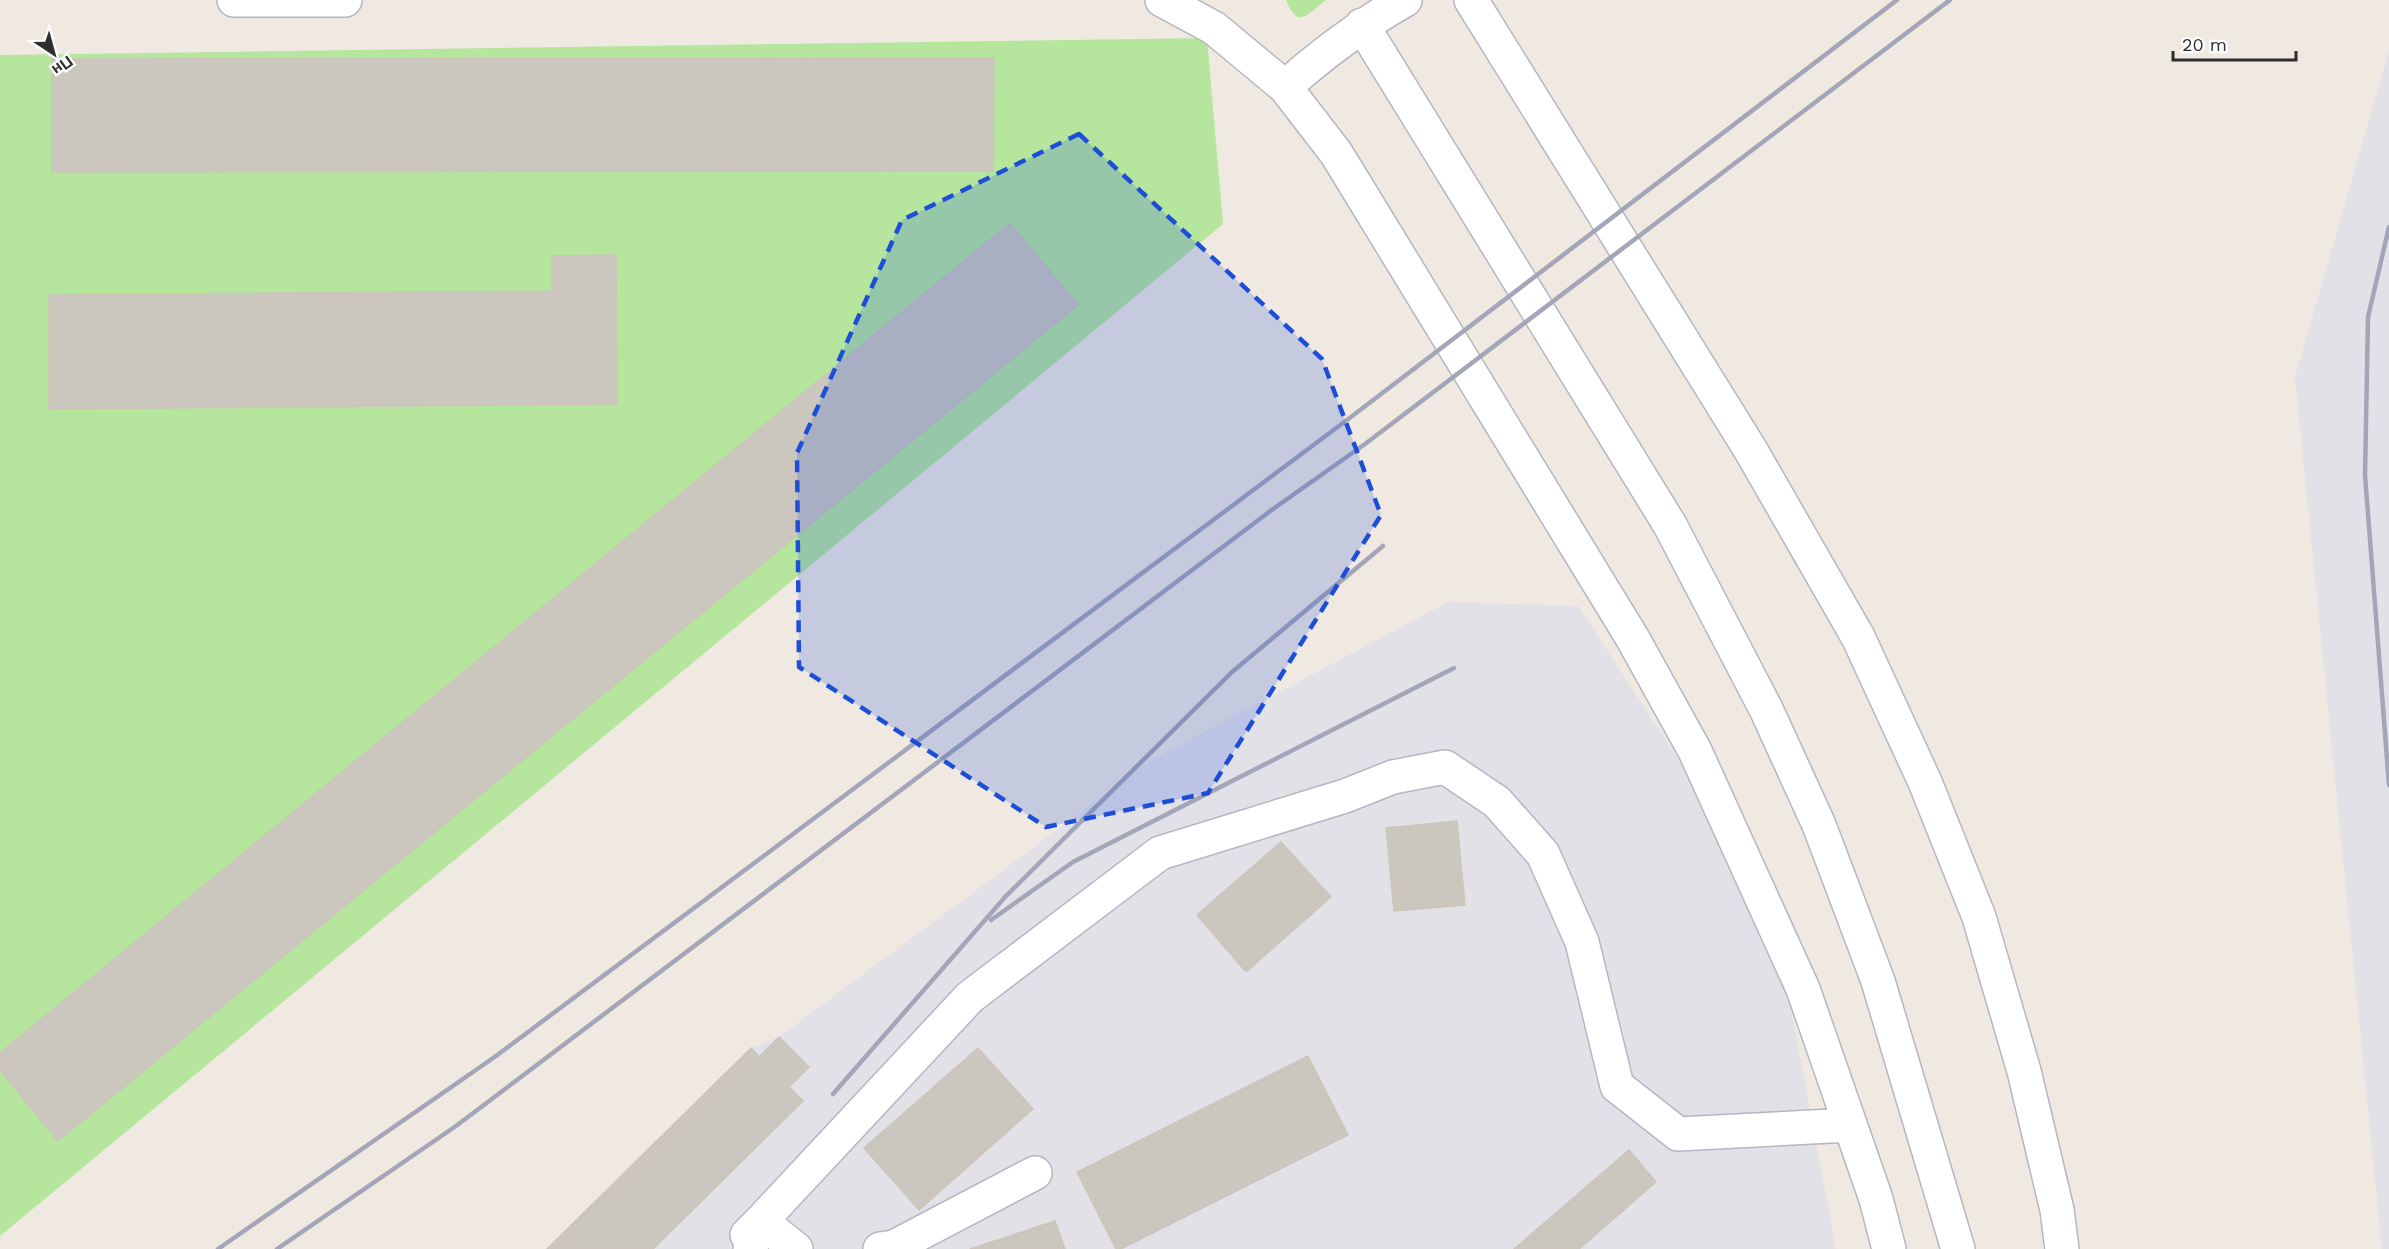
<svg xmlns="http://www.w3.org/2000/svg" width="2389" height="1249" font-family="'Work Sans',sans-serif">
	<style>
		.industrial { fill: #e3e1e8 }
		.green { fill: #b6e59e }
		.building { fill: #cbc7bf; stroke: #cbc5ba; stroke-width: 1.5 }
		.lines { fill: none; stroke-linecap: round; stroke-linejoin: round }
		.minor-casing { stroke: #b4b7c1; stroke-width: 36 }
		.minor { stroke: #fff; stroke-width: 33 }
		.rail { stroke: #a3a6b8; stroke-width: 4.5 }
		.marked { fill: #1d4ed8; fill-opacity: 0.2; stroke: #1d4ed8; stroke-width: 4.5; stroke-dasharray: 12 8; stroke-linejoin: round }
	</style>
	<rect width="100%" height="100%" fill="#efe9e1"/>
	<!-- industrial -->
	<path class="industrial" d="M 2389,51 L 2389,1249 L 2382,1249 L 2295,377 Z
		M 1448,602 L 1578,606 L 1687,772 L 1789,998 L 1836,1249 L 552,1249 L 751,1048 L 779,1037 L 1148,762 Z"/>
	<!-- green -->
	<path class="green" d="M 1286,0 L 1326,0 C 1309,12 1299,32 1286,0 Z
		M 1207,38 L 1223,224 L 0,1236 L 0,55 Z"/>
	<!-- building -->
	<path class="building" d="M 994,58 L 993,171 L 52,172 L 52,59 Z
		M 1010,223 L 1078,305 L 58,1141 L 0,1070 L 0,1053 Z
		M 616,255 L 617,404 L 49,409 L 49,295 L 552,291 L 552,256 Z
		M 1457,821 L 1465,905 L 1394,911 L 1386,828 Z
		M 1281,842 L 1331,897 L 1246,972 L 1197,915 Z
		M 779,1037 L 809,1067 L 789,1087 L 803,1101 L 653,1249 L 547,1249 L 751,1048 L 759,1057 Z
		M 978,1048 L 1033,1109 L 919,1210 L 864,1148 Z
		M 1308,1056 L 1348,1135 L 1121,1249 L 1116,1249 L 1077,1172 Z
		M 1629,1150 L 1656,1182 L 1579,1249 L 1514,1249 Z
		M 1055,1221 L 1065,1249 L 970,1249 Z"/>
	<g class="lines">
		<defs>
			<path id="minor" d="M 234,0 L 345,0
				M 1162,0 L 1214,28 L 1285,87 L 1336,153 L 1633,639 L 1695,751 L 1803,989 L 1876,1199 L 1889,1249
				M 1471,0 L 1750,449 L 1858,637 L 1925,782 L 1979,917 L 2024,1071 L 2057,1210 L 2062,1249
				M 1362,25 L 1670,525 L 1766,709 L 1819,825 L 1878,981 L 1958,1249
				M 1285,87 C 1323,53 1361,25 1405,0
				M 747,1235 L 761,1221 L 796,1249
				M 750,1249 L 761,1221 L 970,997 L 1160,853 L 1345,796 L 1393,777 L 1445,767 L 1497,802 L 1543,854 L 1582,942 L 1617,1086 L 1678,1134 L 1850,1125
				M 880,1249 L 894,1247 L 1035,1173"/>
		</defs>
		<!-- minor casing -->
		<use href="#minor" class="minor-casing"/>
		<!-- minor -->
		<use href="#minor" class="minor"/>
		<!-- rail -->
		<path class="rail" d="M 2389,227 L 2368,317 L 2365,475 L 2389,785
			M 991,920 L 1073,862 L 1454,668
			M 833,1094 L 1006,896 L 1232,672 L 1383,546
			M 218,1249 L 496,1056 L 1347,420 L 1897,0
			M 277,1249 L 456,1126 L 1273,509 L 1365,444 L 1950,0"/>
	</g>
	<!-- marked area -->
	<path class="marked" d="M 1079,134 L 1322,359 L 1381,515 L 1208,793 L 1046,827 L 799,667 L 797,453 L 902,220 Z"/>
	<!-- north arrow -->
	<g transform="translate(54 54) rotate(144)" stroke="#ffffff" stroke-width="4.5" paint-order="stroke">
	<path d="M0-4.5L10 22L0 15L-10 22Z" fill="#2e2e2e"/>
	<text y="-9" font-size="16" font-weight="bold" text-anchor="middle" fill="#2e2e2e">Пн</text>
	</g>
	<!-- scale -->
	<path d="M2173 51v9h123v-9" fill="none" stroke="#2e2e2e" stroke-width="3"/>
	<text x="2182" y="51" font-size="18" fill="#2e2e2e" stroke="#ffffff" stroke-width="4.5" paint-order="stroke">20 m</text>
</svg>
